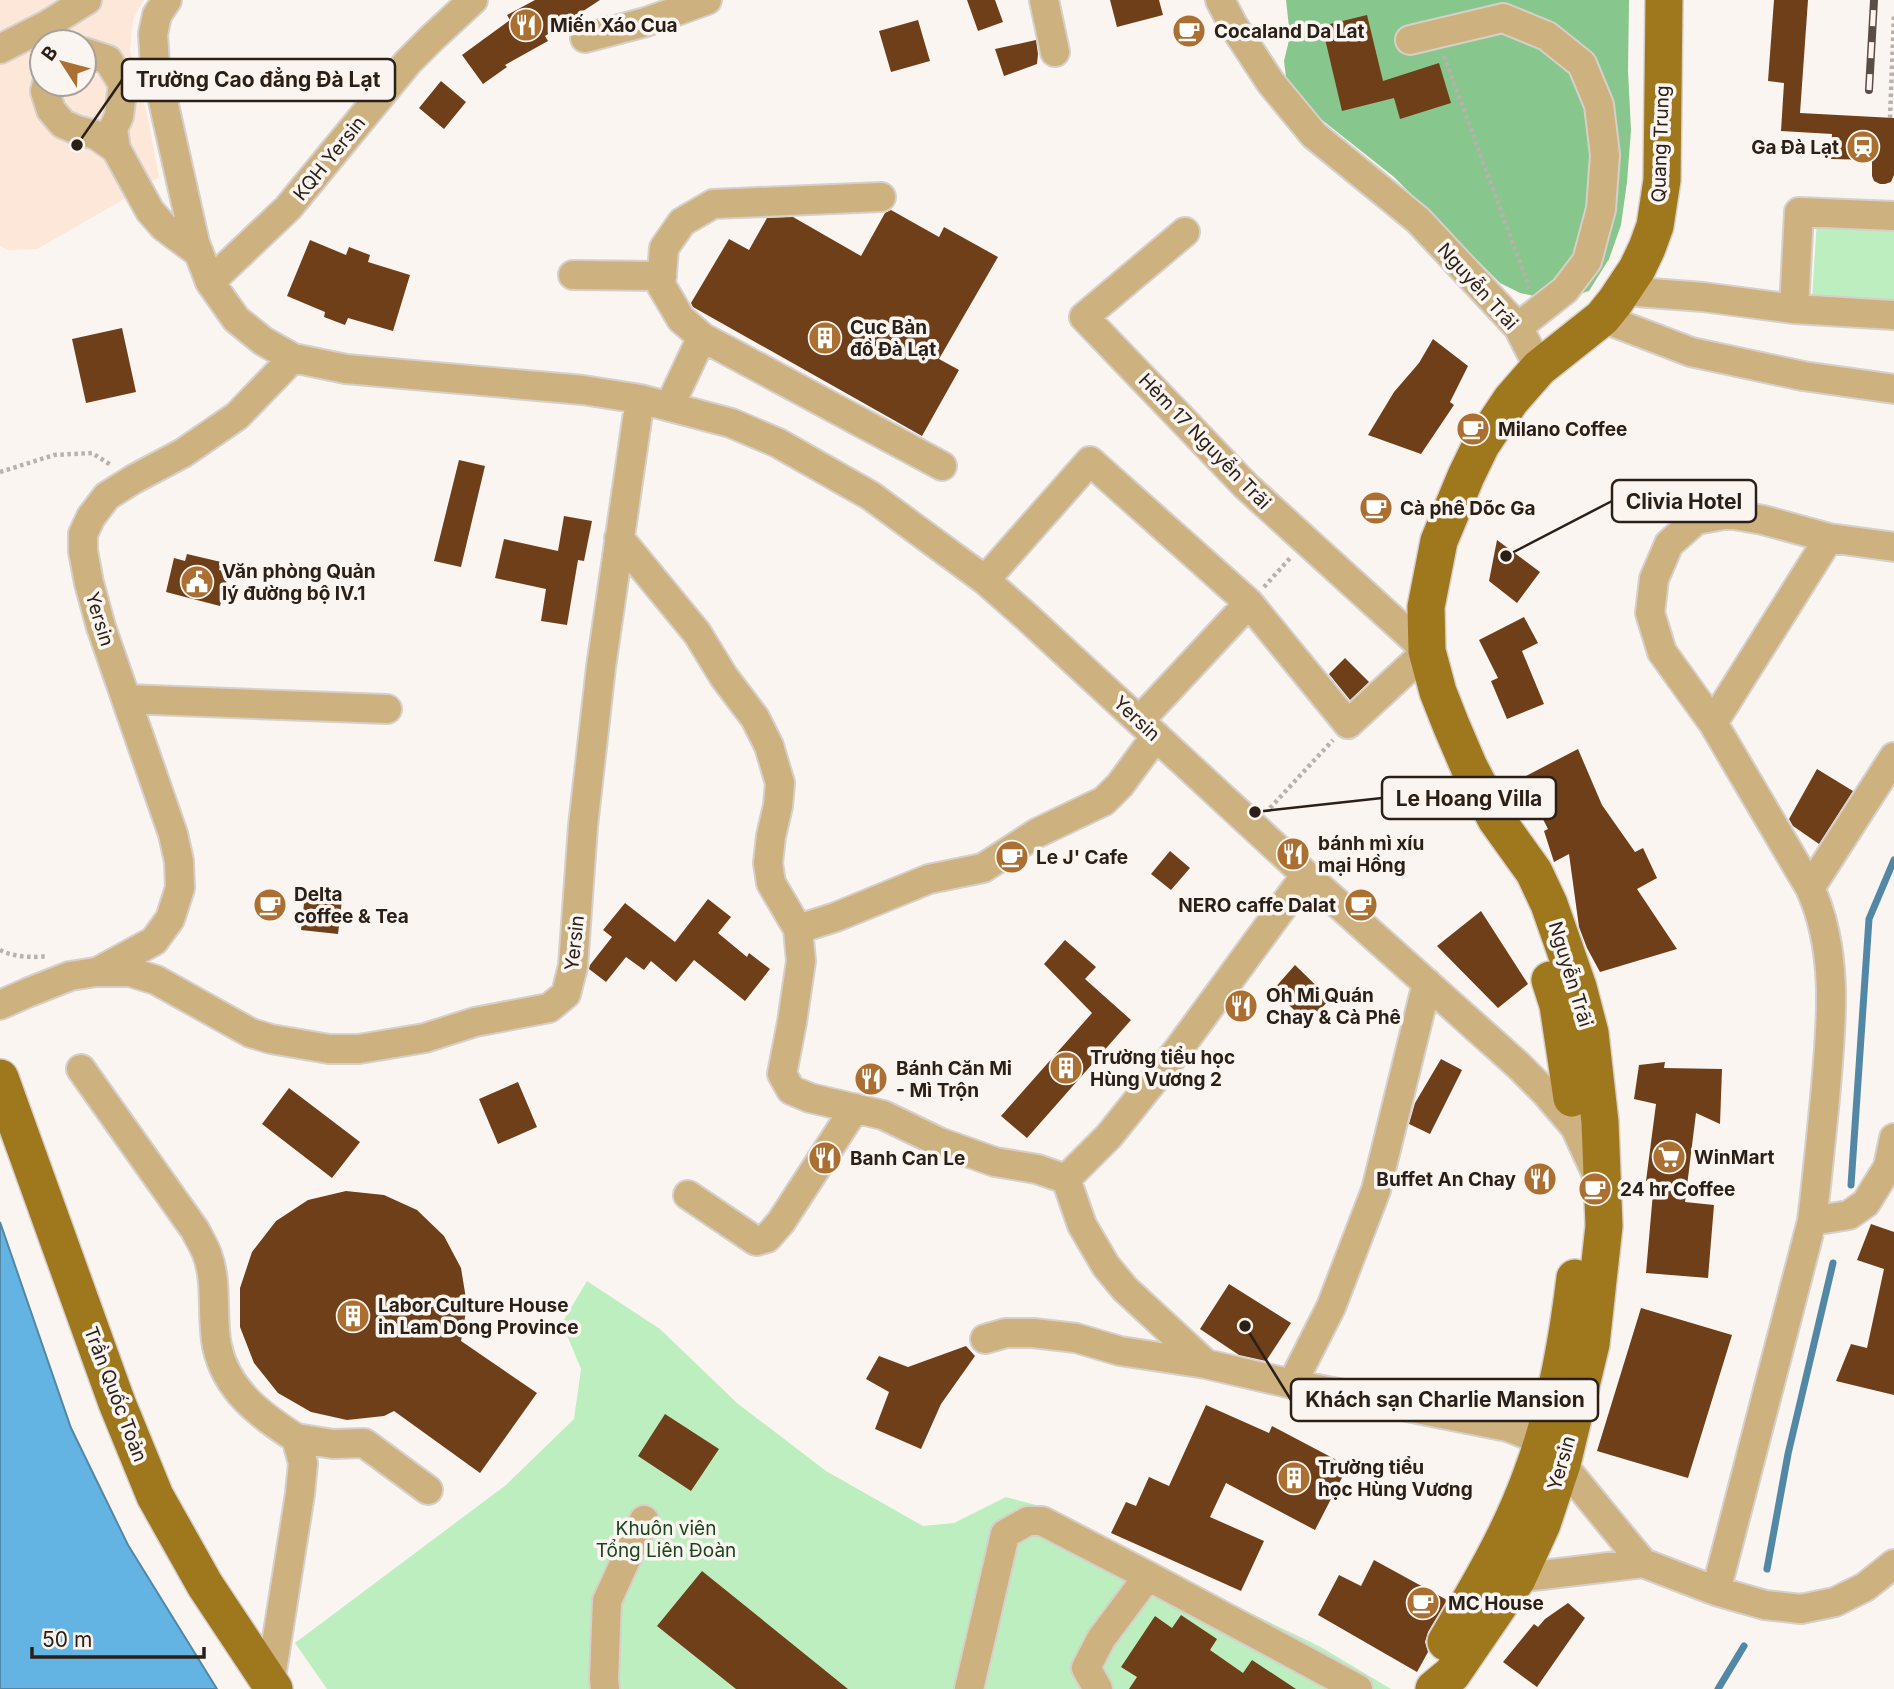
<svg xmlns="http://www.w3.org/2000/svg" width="1894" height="1689" font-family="Inter,sans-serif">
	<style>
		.built { fill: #fde7d8; fill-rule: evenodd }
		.green { fill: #bdeebf }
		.forest { fill: #87c68c }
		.water { fill: #63b3e3; stroke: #5287a6; stroke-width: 2 }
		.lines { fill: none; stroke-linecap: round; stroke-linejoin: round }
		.stream { stroke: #5287a6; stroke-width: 7 }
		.building { fill: #6f3f19 }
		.minor-casing { stroke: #d6cfca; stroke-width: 32 }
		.major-casing { stroke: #d6cfca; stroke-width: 40 }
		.path { stroke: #b9b1ac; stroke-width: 4.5; stroke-dasharray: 3.5 3.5; stroke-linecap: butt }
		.minor { stroke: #cdb17e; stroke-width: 28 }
		.major { stroke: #9f781e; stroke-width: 37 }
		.rail-casing { stroke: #584e47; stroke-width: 8 }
		.rail { stroke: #fbf5f1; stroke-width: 5; stroke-dasharray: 16; stroke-linecap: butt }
		.labels { text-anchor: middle; stroke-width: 7; stroke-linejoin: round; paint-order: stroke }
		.poi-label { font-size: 19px; font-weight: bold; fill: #2b2018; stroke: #fbf5f1; text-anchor: start }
		.street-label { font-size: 19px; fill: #2b2018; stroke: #fbf5f1 }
		.park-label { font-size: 19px; fill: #18451e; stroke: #fbf5f1 }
		.leader { fill: none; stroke: #2b2018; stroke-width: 2.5 }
		.callout-dot { fill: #2b2018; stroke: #fbf5f1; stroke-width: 2.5 }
		.callout { fill: #fbf5f1; stroke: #2b2018; stroke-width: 2.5 }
		.callout-label { font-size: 21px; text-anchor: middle; font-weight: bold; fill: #2b2018 }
	</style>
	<rect width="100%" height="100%" fill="#fbf5f1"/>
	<!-- built -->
	<path class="built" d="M 0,0 L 144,0 L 133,19 L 130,51 L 147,114 L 159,177 L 133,194 L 37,249 L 8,250 L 0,246 ZM 42,42 L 84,42 L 84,84 L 42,84 Z"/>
	<!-- green -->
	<path class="green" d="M 1817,219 L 1894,223 L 1894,303 L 1812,298 Z
		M 587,1281 L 660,1329 L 737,1403 L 826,1471 L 923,1526 L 954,1523 L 1006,1497 L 1051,1509 L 1184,1581 L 1319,1646 L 1391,1689 L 327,1689 L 295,1643 L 506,1485 L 574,1419 L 581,1369 L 562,1323 Z"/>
	<!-- forest -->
	<path class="forest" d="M 1286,0 L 1629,0 L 1628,71 L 1631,130 L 1627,182 L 1621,225 L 1609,259 L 1589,291 L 1564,299 L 1543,298 L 1520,293 L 1500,283 L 1394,177 L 1312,112 L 1299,96 L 1286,77 L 1284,61 L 1290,36 Z"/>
	<!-- water -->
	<path class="water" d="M 0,1222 L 71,1428 L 128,1545 L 217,1689 L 0,1689 Z"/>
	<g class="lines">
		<!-- stream -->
		<path class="stream" d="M 1851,1185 L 1869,919 L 1894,860
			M 1767,1569 L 1788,1454 L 1833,1263
			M 1718,1689 L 1744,1646"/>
	</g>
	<!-- building -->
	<path class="building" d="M 535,0 L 600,0 L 545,36 L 548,41 L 505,65 L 507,67 L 483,84 L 462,55 L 510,20 L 507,15 Z
		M 967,0 L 995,0 L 1003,22 L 978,31 Z
		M 1110,0 L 1159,0 L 1163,15 L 1117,27 Z
		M 1774,0 L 1808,0 L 1800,113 L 1894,118 L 1894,175 L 1891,182 L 1885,184 L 1880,184 L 1874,181 L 1872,176 L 1872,160 L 1831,159 L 1832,134 L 1781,131 L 1784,83 L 1768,81 Z
		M 1367,15 L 1383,81 L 1439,63 L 1451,103 L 1400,119 L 1394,98 L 1342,111 L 1322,26 Z
		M 918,20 L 930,61 L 891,72 L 879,31 Z
		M 1036,40 L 1038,54 L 1037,64 L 1004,76 L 995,49 Z
		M 441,81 L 466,102 L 444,129 L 419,108 Z
		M 891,210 L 939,237 L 944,227 L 998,257 L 939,359 L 959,370 L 922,436 L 693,307 L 691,303 L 729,239 L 749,250 L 767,218 L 793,217 L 861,256 L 885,213 Z
		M 310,240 L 346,255 L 349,247 L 370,255 L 368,262 L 410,275 L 393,331 L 348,318 L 345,325 L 324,317 L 325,312 L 287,296 Z
		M 122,328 L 136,392 L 86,403 L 72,339 Z
		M 1433,339 L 1468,366 L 1450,402 L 1454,405 L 1421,454 L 1368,435 L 1394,392 L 1419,363 Z
		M 459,460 L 485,466 L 461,567 L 434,561 Z
		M 564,516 L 592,521 L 584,561 L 578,560 L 567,625 L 541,621 L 546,589 L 495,578 L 504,539 L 558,551 Z
		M 1497,540 L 1540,572 L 1517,603 L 1489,581 Z
		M 187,554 L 221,562 L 219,570 L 229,572 L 220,606 L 166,592 L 174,558 L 185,561 Z
		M 1524,617 L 1538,643 L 1522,651 L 1544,704 L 1507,719 L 1491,681 L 1498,678 L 1479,640 Z
		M 1345,658 L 1369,682 L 1350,700 L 1329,674 Z
		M 1578,749 L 1602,805 L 1635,852 L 1643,848 L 1657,878 L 1637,889 L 1677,949 L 1600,972 L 1587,948 L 1579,927 L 1569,854 L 1554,862 L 1544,831 L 1548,829 L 1522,778 Z
		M 1817,769 L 1853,791 L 1819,844 L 1793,826 L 1789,819 Z
		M 1170,851 L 1190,868 L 1171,890 L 1151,874 Z
		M 305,895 L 342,900 L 338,934 L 301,930 Z
		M 708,899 L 731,917 L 718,933 L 747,957 L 749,953 L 770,969 L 745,1001 L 694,960 L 676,982 L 651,961 L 644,970 L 626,957 L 606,982 L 589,969 L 590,965 L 612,937 L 603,930 L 625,903 L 675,942 Z
		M 1481,911 L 1528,984 L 1498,1008 L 1437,946 Z
		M 1065,940 L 1096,967 L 1085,979 L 1131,1020 L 1027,1138 L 1001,1116 L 1092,1013 L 1044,964 Z
		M 1295,965 L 1330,999 L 1308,1023 L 1273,990 Z
		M 1441,1059 L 1462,1070 L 1430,1134 L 1409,1124 L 1415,1103 Z
		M 1665,1062 L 1664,1068 L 1722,1069 L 1720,1124 L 1696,1113 L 1685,1202 L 1714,1205 L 1708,1278 L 1646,1273 L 1654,1181 L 1646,1181 L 1656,1104 L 1634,1099 L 1639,1065 Z
		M 518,1082 L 537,1127 L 498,1144 L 479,1099 Z
		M 289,1088 L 360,1142 L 332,1178 L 262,1124 Z
		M 346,1191 L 384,1195 L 417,1210 L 444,1236 L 461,1268 L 467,1305 L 461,1341 L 537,1393 L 480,1473 L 394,1411 L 384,1416 L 347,1420 L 311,1412 L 278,1393 L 254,1363 L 240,1327 L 240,1288 L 252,1252 L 276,1221 L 308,1200 Z
		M 1871,1224 L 1894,1232 L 1894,1395 L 1836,1381 L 1851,1344 L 1867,1348 L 1884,1269 L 1857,1260 Z
		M 1229,1284 L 1291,1323 L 1266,1361 L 1239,1355 L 1200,1329 Z
		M 1641,1308 L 1732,1335 L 1688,1478 L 1597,1451 Z
		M 966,1346 L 975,1356 L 941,1404 L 921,1449 L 875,1429 L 889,1392 L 866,1379 L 879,1356 L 908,1367 Z
		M 1206,1405 L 1269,1433 L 1272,1426 L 1348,1466 L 1315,1530 L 1226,1483 L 1210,1517 L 1264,1541 L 1241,1591 L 1111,1533 L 1126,1502 L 1136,1506 L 1149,1477 L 1169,1486 Z
		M 665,1414 L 719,1449 L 691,1491 L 638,1456 Z
		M 1374,1560 L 1447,1600 L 1428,1632 L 1425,1642 L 1428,1652 L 1417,1672 L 1318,1615 L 1339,1575 L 1361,1586 Z
		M 702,1571 L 848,1689 L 736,1689 L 657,1626 Z
		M 1568,1603 L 1585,1618 L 1537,1687 L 1503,1662 L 1534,1624 L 1538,1627 L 1545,1619 Z
		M 1181,1615 L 1217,1639 L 1210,1650 L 1243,1673 L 1252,1660 L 1296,1689 L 1129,1689 L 1137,1677 L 1121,1667 L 1155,1616 L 1172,1628 Z"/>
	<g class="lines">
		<defs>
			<path id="minor" d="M 167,0 L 157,15 L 153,34 L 155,65 L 195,243 L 210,282 L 236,319 L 263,341 L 293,358 L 346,369 L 583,390 L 640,399 L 731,423 L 778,443 L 871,496 L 985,580 L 1028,618 L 1306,875 L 1518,1065 L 1545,1092 L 1575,1127 L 1598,1177
				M 1044,0 L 1055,52
				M 1220,0 L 1233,25 L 1271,83 L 1314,135 L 1418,220 L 1518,327 L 1539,368
				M 585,38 L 646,22 L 707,0
				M 1410,40 L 1503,18 L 1547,36 L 1582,64 L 1599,105 L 1605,155 L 1601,209 L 1587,261 L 1565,290 L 1518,327
				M 0,49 L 47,25 L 87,0
				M 84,52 L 108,60 L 123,84 L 119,116 L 113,129 L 116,149 L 150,211 L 164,227 L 199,253
				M 47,84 L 45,91 L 51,110 L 63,124 L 77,130 L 96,135 L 116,149
				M 573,275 L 662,276
				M 210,282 L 288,208 L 408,62 L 432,38 L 473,0
				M 1624,291 L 1703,297 L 1794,309 L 1894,315
				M 1794,309 L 1799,212 L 1894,216
				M 1602,318 L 1691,352 L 1803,376 L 1894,389
				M 702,337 L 942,466
				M 670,405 L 702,337 L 681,319 L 661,285 L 664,248 L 682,222 L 713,204 L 881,197
				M 619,538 L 697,633 L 724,677 L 755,718 L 769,746 L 780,783 L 778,806 L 771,836 L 768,863 L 771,883 L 798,929 L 801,961 L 792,1022 L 782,1074 L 791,1090 L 810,1098 L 883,1115 L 939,1142 L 995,1162 L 1037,1169 L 1066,1179 L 1082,1225 L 1106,1266 L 1125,1289 L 1206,1364
				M 985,580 L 1090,461 L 1249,603 L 1348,724 L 1427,651 L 1246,486 L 1084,317 L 1185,232
				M 126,699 L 387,709
				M 1140,720 L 1249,603
				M 1713,723 L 1662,652 L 1650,613 L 1654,579 L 1669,544 L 1696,520 L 1729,514 L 1763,520 L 1829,538
				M 1810,888 L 1713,723 L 1829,538 L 1894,547
				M 798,929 L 836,917 L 929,879 L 983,868 L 1037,833 L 1104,801 L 1120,785 L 1156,736
				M 99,971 L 154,941 L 170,919 L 180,888 L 179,861 L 173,834 L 101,627 L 89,583 L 83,551 L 83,534 L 91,517 L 107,496 L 134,479 L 183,453 L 237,416 L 293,358
				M 0,1005 L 27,993 L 70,976 L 96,972 L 130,972 L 156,980 L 251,1033 L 271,1039 L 329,1049 L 359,1049 L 425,1038 L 475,1022 L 549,1008 L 566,994 L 573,966 L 583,826 L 601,667 L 640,399
				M 81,1069 L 195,1230 C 199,1238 204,1246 207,1254 C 218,1283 211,1316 217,1346 C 226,1390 261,1416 296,1438 L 303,1463 L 300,1494 L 270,1683
				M 1066,1179 L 1109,1136 L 1178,1050 L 1306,875
				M 688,1195 L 756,1241 L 767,1238 L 781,1222 L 855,1108
				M 1812,1221 C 1817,1180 1821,1139 1825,1098 C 1831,1029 1840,953 1810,888 L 1894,757
				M 985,1339 L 1006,1333 L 1033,1333 L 1076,1338 L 1120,1351 L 1206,1364 L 1292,1384 L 1508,1427 L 1543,1441 L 1643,1563 L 1716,1591 L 1765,1605 L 1801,1609 L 1835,1602 L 1865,1587 L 1894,1564
				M 1292,1384 L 1331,1307 L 1376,1190 L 1427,983
				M 296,1438 L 333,1444 L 364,1443 L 428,1490
				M 1500,1580 L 1643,1563
				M 1716,1591 L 1812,1221 L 1849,1215 L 1866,1203 L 1888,1167 L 1894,1138
				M 605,1689 L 604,1679 L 607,1601 L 644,1520
				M 969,1689 L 1005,1534 L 1028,1521 L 1042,1521 L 1148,1576 L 1358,1689
				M 1098,1689 L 1086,1668 L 1101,1639 L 1148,1576"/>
			<path id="major" d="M 1550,980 L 1558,1005 L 1572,1098
				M 0,1078 L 117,1403 L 155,1496 L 205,1585 L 274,1689
				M 1446,1642 C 1478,1588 1510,1534 1531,1476 C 1555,1413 1567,1344 1575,1278
				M 1434,1689 L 1452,1674 L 1517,1579 L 1542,1524 L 1562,1464 L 1591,1344 L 1604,1226 L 1600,1122 L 1590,1033 L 1578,987 L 1549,904 L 1534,872 L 1496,819 L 1469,767 L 1451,725 L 1438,692 L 1427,651 L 1426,607 L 1439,541 L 1466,476 L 1481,445 L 1511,400 L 1539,368 L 1602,318 L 1615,302 L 1637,269 L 1647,248 L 1655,226 L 1662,180 L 1664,0"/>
		</defs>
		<!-- minor casing -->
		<use href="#minor" class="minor-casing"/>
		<!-- major casing -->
		<use href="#major" class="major-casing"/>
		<!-- path -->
		<path class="path" d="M 1444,56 L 1529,287
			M 1890,118 L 1894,15
			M 0,472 L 54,455 L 92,453 L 111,465
			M 1264,587 L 1291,557
			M 1270,808 L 1333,740
			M 0,950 C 12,957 34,958 47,956"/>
		<!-- minor -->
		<use href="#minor" class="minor"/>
		<!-- major -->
		<use href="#major" class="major"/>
		<defs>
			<path id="rail" d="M 1869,90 L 1874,0"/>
		</defs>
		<!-- rail casing -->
		<use href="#rail" class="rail-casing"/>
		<!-- rail -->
		<use href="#rail" class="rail"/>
	</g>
	<!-- icons -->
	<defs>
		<symbol id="restaurant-disc" viewBox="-11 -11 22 22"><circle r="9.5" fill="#aa6f31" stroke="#fbf5f1"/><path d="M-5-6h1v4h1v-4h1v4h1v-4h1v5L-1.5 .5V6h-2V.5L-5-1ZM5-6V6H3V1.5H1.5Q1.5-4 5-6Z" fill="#fff"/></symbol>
		<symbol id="cafe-disc" viewBox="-11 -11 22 22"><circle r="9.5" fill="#aa6f31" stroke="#fbf5f1"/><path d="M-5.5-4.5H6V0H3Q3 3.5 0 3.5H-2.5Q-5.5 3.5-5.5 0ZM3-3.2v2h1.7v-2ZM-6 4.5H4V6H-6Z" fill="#fff"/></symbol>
		<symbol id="station-disc" viewBox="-11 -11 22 22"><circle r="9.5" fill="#aa6f31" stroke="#fbf5f1"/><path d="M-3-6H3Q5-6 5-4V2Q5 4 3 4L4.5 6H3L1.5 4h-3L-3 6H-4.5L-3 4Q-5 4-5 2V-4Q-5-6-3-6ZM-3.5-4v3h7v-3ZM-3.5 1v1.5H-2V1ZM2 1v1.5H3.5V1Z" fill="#fff"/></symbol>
		<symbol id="building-disc" viewBox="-11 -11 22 22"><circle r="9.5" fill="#aa6f31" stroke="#fbf5f1"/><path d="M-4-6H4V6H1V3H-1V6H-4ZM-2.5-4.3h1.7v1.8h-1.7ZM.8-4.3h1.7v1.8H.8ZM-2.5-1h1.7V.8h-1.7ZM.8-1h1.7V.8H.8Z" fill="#fff"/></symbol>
		<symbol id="civic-disc" viewBox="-11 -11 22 22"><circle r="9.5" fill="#aa6f31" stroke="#fbf5f1"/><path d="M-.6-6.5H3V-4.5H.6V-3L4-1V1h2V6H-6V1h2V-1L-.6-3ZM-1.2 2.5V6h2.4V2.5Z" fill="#fff"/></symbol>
		<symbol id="supermarket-disc" viewBox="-11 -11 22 22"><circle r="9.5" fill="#aa6f31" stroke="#fbf5f1"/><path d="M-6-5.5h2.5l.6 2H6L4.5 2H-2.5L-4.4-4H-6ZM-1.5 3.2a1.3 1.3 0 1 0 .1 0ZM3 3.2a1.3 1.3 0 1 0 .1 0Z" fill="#fff"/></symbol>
	</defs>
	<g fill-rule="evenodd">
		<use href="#restaurant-disc" x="507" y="6" width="38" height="38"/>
		<use href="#cafe-disc" x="1170" y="12" width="38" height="38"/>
		<use href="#station-disc" x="1844" y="128" width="38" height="38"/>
		<use href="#building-disc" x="806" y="319" width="38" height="38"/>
		<use href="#cafe-disc" x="1454" y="410" width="38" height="38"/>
		<use href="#cafe-disc" x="1357" y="489" width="38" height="38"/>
		<use href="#civic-disc" x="178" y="563" width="38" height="38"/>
		<use href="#restaurant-disc" x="1274" y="835" width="38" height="38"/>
		<use href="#cafe-disc" x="993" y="838" width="38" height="38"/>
		<use href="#cafe-disc" x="251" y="886" width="38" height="38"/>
		<use href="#cafe-disc" x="1342" y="886" width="38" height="38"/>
		<use href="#restaurant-disc" x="1222" y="987" width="38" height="38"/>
		<use href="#building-disc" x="1047" y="1049" width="38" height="38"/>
		<use href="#restaurant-disc" x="852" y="1060" width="38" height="38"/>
		<use href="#supermarket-disc" x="1650" y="1138" width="38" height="38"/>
		<use href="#restaurant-disc" x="806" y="1139" width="38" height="38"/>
		<use href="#restaurant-disc" x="1521" y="1160" width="38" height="38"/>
		<use href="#cafe-disc" x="1576" y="1170" width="38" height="38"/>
		<use href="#building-disc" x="334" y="1297" width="38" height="38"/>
		<use href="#building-disc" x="1275" y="1459" width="38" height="38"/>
		<use href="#cafe-disc" x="1404" y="1584" width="38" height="38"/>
	</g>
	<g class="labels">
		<!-- poi labels -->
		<g class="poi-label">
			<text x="550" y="32">Miến Xáo Cua</text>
			<text x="1214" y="38">Cocaland Da Lat</text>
			<text x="1839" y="154" text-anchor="end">Ga Đà Lạt</text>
			<text x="850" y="334">Cục Bản<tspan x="850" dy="22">đồ Đà Lạt</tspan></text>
			<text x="1498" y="436">Milano Coffee</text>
			<text x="1400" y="515">Cà phê Dõc Ga</text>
			<text x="222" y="578">Văn phòng Quản<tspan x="222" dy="22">lý đường bộ IV.1</tspan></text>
			<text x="1318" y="850">bánh mì xíu<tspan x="1318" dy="22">mại Hồng</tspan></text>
			<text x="1036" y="864">Le J' Cafe</text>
			<text x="294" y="901">Delta<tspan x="294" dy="22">coffee &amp; Tea</tspan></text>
			<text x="1336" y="912" text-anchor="end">NERO caffe Dalat</text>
			<text x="1266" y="1002">Oh Mi Quán<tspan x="1266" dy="22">Chay &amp; Cà Phê</tspan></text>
			<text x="1090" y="1064">Trường tiểu học<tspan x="1090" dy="22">Hùng Vương 2</tspan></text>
			<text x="896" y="1075">Bánh Căn Mi<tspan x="896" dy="22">- Mì Trộn</tspan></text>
			<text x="1694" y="1164">WinMart</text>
			<text x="850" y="1165">Banh Can Le</text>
			<text x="1516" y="1186" text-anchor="end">Buffet An Chay</text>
			<text x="1620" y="1196">24 hr Coffee</text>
			<text x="378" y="1312">Labor Culture House<tspan x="378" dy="22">in Lam Dong Province</tspan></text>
			<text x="1318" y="1474">Trường tiểu<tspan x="1318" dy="22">học Hùng Vương</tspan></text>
			<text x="1448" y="1610">MC House</text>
		</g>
		<!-- street labels -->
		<g class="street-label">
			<text transform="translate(1660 144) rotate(-88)" y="7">Quang Trung</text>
			<text transform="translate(329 158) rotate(-51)" y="7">KQH Yersin</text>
			<text transform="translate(1478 286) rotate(48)" y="7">Nguyễn Trãi</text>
			<text transform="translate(1205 441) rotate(46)" y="7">Hẻm 17 Nguyễn Trãi</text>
			<text transform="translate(100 619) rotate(73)" y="7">Yersin</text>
			<text transform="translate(1137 718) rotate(43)" y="7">Yersin</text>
			<text transform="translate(574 943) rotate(-84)" y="7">Yersin</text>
			<text transform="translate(1571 974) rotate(73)" y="7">Nguyễn Trãi</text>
			<text transform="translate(116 1394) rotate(69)" y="7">Trần Quốc Toản</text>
			<text transform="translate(1561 1463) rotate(-74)" y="7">Yersin</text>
		</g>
		<!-- park labels -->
		<g class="park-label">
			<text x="666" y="1535">Khuôn viên<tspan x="666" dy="22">Tổng Liên Đoàn</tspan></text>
		</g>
	</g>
	<!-- callouts -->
	<path class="leader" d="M77 145L122 80M1506 556L1612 501M1255 812L1382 798M1245 1326L1291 1400"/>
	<g class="callout-dot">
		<circle cx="77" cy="145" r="7"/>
		<circle cx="1506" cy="556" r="7"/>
		<circle cx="1255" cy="812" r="7"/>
		<circle cx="1245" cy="1326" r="7"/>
	</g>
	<g class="callout">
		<rect x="122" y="59" width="273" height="42" rx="7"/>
		<rect x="1612" y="480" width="144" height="42" rx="7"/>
		<rect x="1382" y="777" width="174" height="42" rx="7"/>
		<rect x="1291" y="1379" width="307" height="42" rx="7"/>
	</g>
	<g class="callout-label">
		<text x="258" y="87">Trường Cao đẳng Đà Lạt</text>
		<text x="1684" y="509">Clivia Hotel</text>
		<text x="1469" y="806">Le Hoang Villa</text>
		<text x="1445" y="1407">Khách sạn Charlie Mansion</text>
	</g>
	<!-- north arrow -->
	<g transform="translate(63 63) rotate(306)"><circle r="33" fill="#fbf5f1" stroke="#a8a09a" stroke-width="2"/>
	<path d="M0-5L12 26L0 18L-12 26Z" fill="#aa6f31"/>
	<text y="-10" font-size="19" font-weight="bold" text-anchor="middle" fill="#2b2018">B</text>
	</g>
	<!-- scale -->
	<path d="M32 1647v10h172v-10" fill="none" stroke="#2b2018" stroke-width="3.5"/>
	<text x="42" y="1647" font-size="21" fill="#2b2018" stroke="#fbf5f1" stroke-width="5" paint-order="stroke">50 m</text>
</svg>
